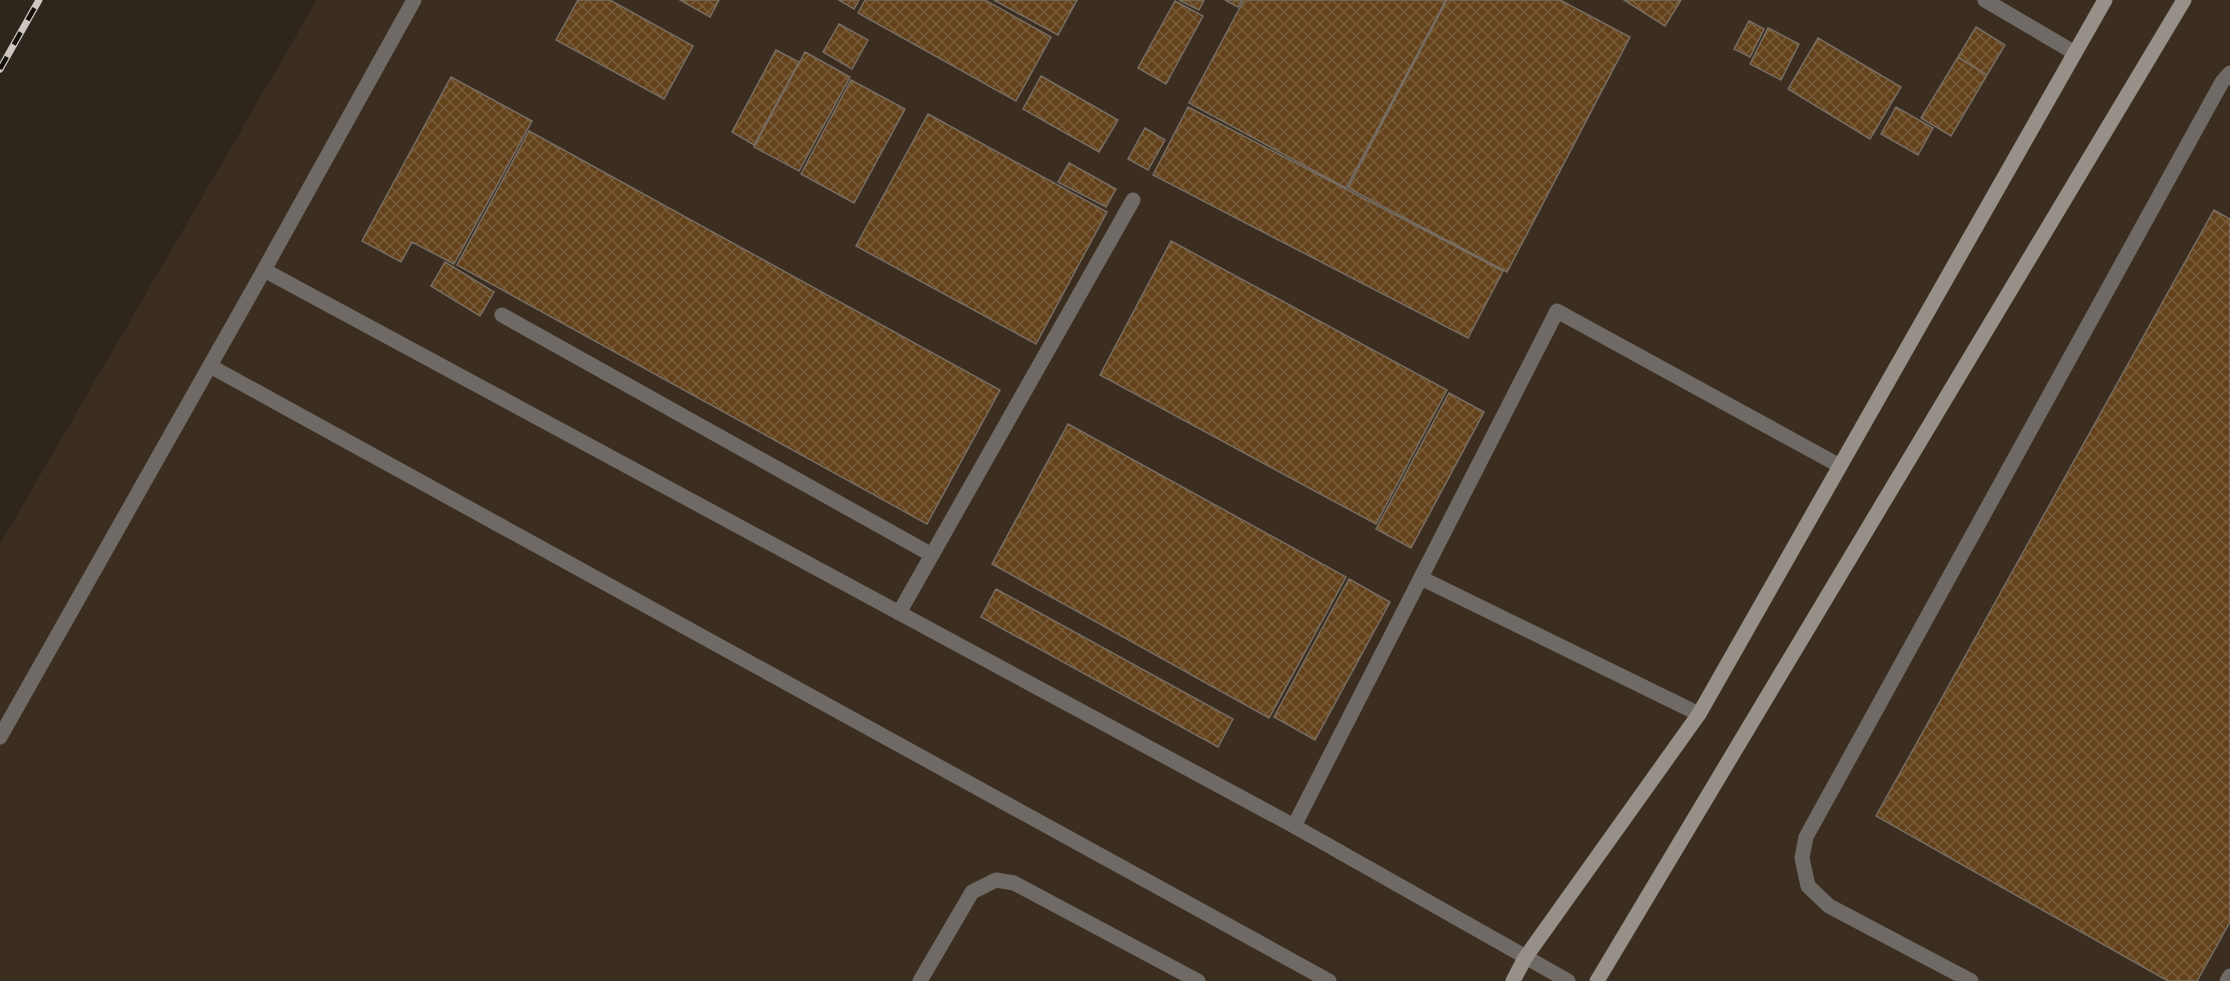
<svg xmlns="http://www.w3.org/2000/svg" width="2230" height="981" font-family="'Work Sans',sans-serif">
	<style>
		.built { fill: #3b2e20 }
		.building { fill: url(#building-cross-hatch); stroke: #786d63; stroke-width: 1.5 }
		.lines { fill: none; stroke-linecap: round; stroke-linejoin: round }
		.lane { stroke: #6f6a65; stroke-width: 15 }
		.street { stroke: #6f6a65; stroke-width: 15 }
		.secondary { stroke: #979088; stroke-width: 15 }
		.rail-casing { stroke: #cdc7c0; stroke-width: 7 }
		.rail { stroke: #130f0b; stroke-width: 4.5; stroke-dasharray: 14; stroke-linecap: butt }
	</style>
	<defs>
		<pattern id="building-cross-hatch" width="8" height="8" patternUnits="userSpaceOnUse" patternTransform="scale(1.5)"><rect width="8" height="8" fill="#63421b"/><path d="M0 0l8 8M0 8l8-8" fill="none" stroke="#7a5e3c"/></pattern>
	</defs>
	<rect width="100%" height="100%" fill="#2e251c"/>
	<!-- built -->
	<path class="built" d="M 317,0 L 2230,0 L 2230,981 L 0,981 L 0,544 Z"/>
	<!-- building -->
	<path class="building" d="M 578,0 L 610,0 L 693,46 L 664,99 L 556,40 Z
		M 680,0 L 719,0 L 710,17 Z
		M 839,0 L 859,0 L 854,9 Z
		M 865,0 L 985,0 L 1051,37 L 1016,101 L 858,13 Z
		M 994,0 L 1077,0 L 1058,35 Z
		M 1179,0 L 1204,0 L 1199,10 Z
		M 1225,0 L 1242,0 L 1238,7 Z
		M 1244,0 L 1446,0 L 1346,188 L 1189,103 Z
		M 1447,0 L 1560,0 L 1630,37 L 1507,272 L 1348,188 Z
		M 1624,0 L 1681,0 L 1665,26 Z
		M 1175,1 L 1203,16 L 1166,84 L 1138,68 Z
		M 1749,21 L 1764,29 L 1750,57 L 1734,49 Z
		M 839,24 L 868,40 L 852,69 L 823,52 Z
		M 1976,27 L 2005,45 L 1987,75 L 1958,57 Z
		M 1768,28 L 1799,44 L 1781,80 L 1750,64 Z
		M 1818,38 L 1901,87 L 1870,139 L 1788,89 Z
		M 776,50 L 799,62 L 754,145 L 732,132 Z
		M 805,52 L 850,77 L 799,171 L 754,147 Z
		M 1958,57 L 1987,75 L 1951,136 L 1921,118 Z
		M 1041,76 L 1118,120 L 1099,152 L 1023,109 Z
		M 451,77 L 532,121 L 454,264 L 412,242 L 401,262 L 362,241 Z
		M 851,80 L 905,109 L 854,203 L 801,174 Z
		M 1188,107 L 1503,271 L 1468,338 L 1153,175 Z
		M 1896,107 L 1933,128 L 1918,155 L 1881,134 Z
		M 928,114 L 1107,212 L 1036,344 L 856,246 Z
		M 1145,128 L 1165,140 L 1148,170 L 1128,159 Z
		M 529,131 L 1000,390 L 927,524 L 457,265 Z
		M 1069,163 L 1116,189 L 1106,207 L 1058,182 Z
		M 2214,210 L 2230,219 L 2230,922 L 2197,981 L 2168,981 L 1876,816 Z
		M 1171,241 L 1447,390 L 1376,524 L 1100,375 Z
		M 445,262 L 494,292 L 480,316 L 431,286 Z
		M 1449,393 L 1484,412 L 1411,548 L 1376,529 Z
		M 1068,424 L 1346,577 L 1269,718 L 992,564 Z
		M 1349,579 L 1390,602 L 1315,740 L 1274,717 Z
		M 996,589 L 1233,719 L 1218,747 L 981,617 Z"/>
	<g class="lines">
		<!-- lane -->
		<path class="lane" d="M 1985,0 L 2075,53
			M 502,315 L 932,555
			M 1421,578 L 1699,714
			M 899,613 L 1133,200
			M 1294,826 L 1557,311 L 1840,466
			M 920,981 L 972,892 L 996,880 L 1014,883 L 1198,981
			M 1971,981 L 1829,906 L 1808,886 L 1802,858 L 1806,837 L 2222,82 L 2230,73
			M 2227,981 L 2230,976"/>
		<!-- street -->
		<path class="street" d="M 264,270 L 1294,826 L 1568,981
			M 210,366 L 1329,981
			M 0,737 L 264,270 L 414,0"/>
		<!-- secondary -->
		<path class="secondary" d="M 1513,981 L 1525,958 L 1699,714 L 2105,0
			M 1597,981 L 2184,0"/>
		<defs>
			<path id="rail" d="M 0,69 L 39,0"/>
		</defs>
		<!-- rail casing -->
		<use href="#rail" class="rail-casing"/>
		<!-- rail -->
		<use href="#rail" class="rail"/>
	</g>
</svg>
